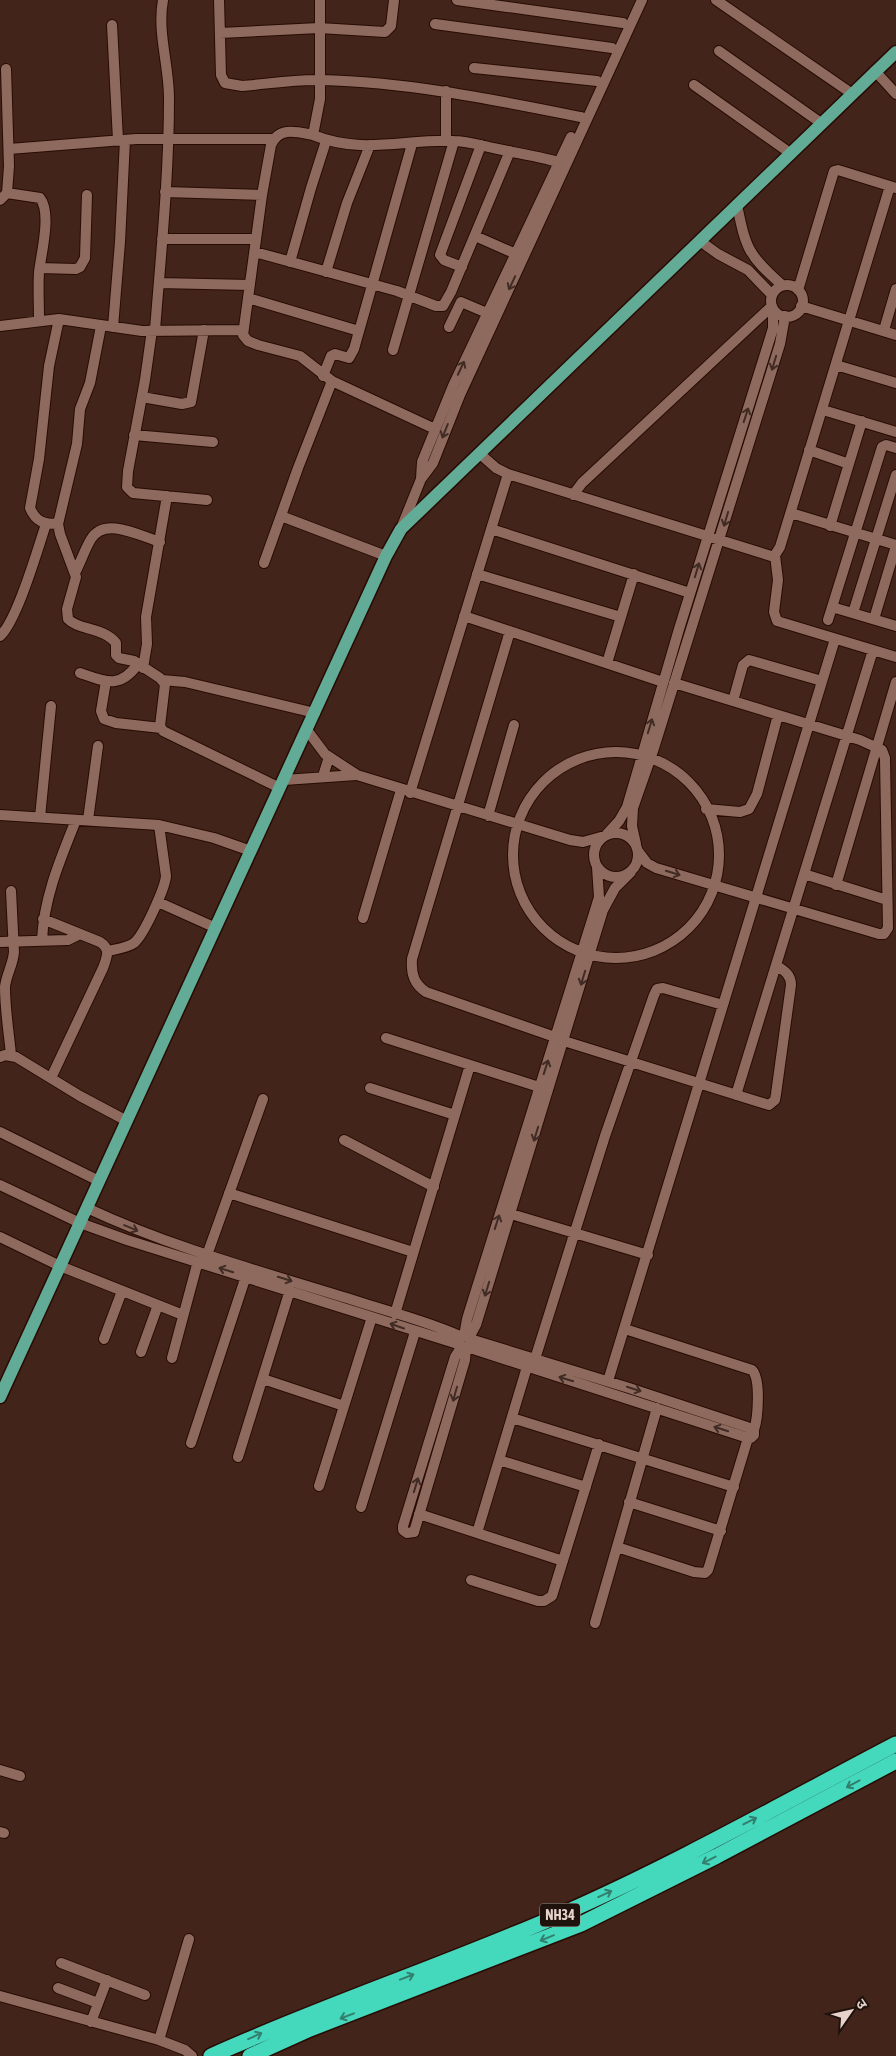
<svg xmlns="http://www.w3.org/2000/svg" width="896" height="2056" font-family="'Asap Condensed','Noto Sans Devanagari',sans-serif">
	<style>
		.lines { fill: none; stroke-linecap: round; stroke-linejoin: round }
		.minor-casing { stroke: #280c04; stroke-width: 12 }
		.major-casing { stroke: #280c04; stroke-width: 15 }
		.highway-casing { stroke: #280c04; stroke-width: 18 }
		.minor { stroke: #8e6a5e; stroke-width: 10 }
		.major { stroke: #62ac97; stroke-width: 12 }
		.highway { stroke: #44d8bd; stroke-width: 15 }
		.oneway { stroke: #402c25 }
		.oneway2 { stroke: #337f6e }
		.labels { text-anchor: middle; stroke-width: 5; stroke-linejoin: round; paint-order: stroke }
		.shield { fill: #1f120d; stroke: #ab9993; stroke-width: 1 }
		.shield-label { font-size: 14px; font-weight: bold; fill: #e7d3cc }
	</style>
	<rect width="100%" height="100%" fill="#42241a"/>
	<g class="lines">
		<defs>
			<path id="minor" d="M 219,0 L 221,75 L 225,83 L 242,86 C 268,84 295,79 321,80 C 409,82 495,100 581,117
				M 320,0 L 320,99 L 313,135 C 362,155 404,139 453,141 C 468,141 483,146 498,149 C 521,154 543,157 565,164
				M 457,0 L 623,23
				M 716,0 L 851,93
				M 435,24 L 612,48
				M 112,25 L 118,140
				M 220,33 L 319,28 L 385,32 L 391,26 L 394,0
				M 719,51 L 821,123
				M 474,68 L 597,81
				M 875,71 L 896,94
				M 694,85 L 790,153
				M 313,135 C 297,132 279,126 271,145 L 262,195 L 243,335 L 248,341 L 258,345 L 300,356 L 332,381 L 435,429
				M 446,141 L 446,91
				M 9,149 L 136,139 L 274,139
				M 165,192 L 262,195
				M 7,193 L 40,198 C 52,213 41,254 39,272 C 38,288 39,304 39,320
				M 0,200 L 7,193 L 9,166 L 6,69
				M 737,205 C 746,249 748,255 782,285
				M 475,236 L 516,254
				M 162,239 L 256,239
				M 700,241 L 718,254 L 748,270 L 772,295
				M 255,252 L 397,291 L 436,306 L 443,306 L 451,292 L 510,151
				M 290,262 L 311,188 L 326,141
				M 462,267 L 444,260 L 440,255 L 481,145
				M 40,268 L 76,269 L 80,267 L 85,258 L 87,195
				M 326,272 L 347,203 L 370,145
				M 159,283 L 250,285
				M771 301a16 16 0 1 1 32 0a16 16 0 1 1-32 0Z
				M 798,290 L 834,171 L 838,170 L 896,188
				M 248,298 L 359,331
				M 801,306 L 896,335
				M 0,326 L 59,319 L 142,331 L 242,330
				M 101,326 L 90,383 L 80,409 L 77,444 L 58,524 L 60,534 L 76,577 L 67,609 L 68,619 C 78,630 103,627 116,643 L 116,655 L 119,658 L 134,661 L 160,678 L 165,684 L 160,726 L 163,731 L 280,788
				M 113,327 L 120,242 L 125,140
				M 449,327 L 461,302 L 487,313
				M 152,330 L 145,380 L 128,471 L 127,487 L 133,493 L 207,500
				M 155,330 C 161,253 169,176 169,98 C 169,65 157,32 163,0
				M 884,330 L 896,289
				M 393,350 L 454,141
				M 836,365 L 896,383
				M 323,376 L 331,356 L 335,354 L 349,358 L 354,349 L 412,144
				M 142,397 L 182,404 L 191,402 L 204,330
				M 823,410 L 896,432
				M 134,435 L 213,442
				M 809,450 L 849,464
				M 479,453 L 496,468 L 508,474 L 771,556 L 775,555 L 780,547 L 890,186
				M 421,479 L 422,462 L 453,386 L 571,137
				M 573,495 L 582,483 L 772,306
				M 791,513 L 896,545
				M 281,516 L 386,556
				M 58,524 C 44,524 36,522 30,508 L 39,459 L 49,366 L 59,319
				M 402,526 L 421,479 L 433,463 L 460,395 L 642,0
				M 830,526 L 862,421
				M 491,529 L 690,593
				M 775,555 L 778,580 L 774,612 L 777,621 L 896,657
				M 264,563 L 298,468 L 332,381
				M 76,571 C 81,561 85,549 91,539 C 105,516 140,536 160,542
				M 477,574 L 621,617
				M 832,607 L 896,626
				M 853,613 L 896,475
				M 464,616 L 663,682
				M 874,619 L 896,546
				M 828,620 L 882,447 L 886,445 L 896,448
				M 510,631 L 412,959 C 411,974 414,984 426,992 L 555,1037
				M 0,636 C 17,621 38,548 46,524
				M 607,663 L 634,574
				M 143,668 L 147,644 L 146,617 L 167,496
				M 80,673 C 106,682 120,689 138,664
				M 162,680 L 185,682 L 315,713
				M 106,681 L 101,711 L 104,719 L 116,723 L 161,728
				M 733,701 L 743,665 L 749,660 L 822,681
				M 307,730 L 325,754 L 357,775 L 570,840 L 583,842 L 601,837
				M513 855a103 103 0 1 1 206 0a103 103 0 1 1-206 0Z
				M 323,776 L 329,757
				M 284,780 L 356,775
				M 410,793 L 508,474
				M 706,809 L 740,812 L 749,809 L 757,794 L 778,715
				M 0,815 L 159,825 L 214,838 L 251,851
				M 488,816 L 514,725
				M 40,817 L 51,706
				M 88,820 L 98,746
				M594 855a22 22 0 1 1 44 0a22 22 0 1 1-44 0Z
				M 607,834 L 619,821 L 627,807 L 679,629 L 770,338 L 773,328 L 773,309
				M 636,844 L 632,826 L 633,808 L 654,748 L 780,344 L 785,316
				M 638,851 L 647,863 L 656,868 L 879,934 L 884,934 L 888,928 L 885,758 L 882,750 L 860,740 L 674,683
				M 804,874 L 887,900
				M 836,885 L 896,682
				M 158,902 L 216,928
				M 363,918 L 401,790
				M 43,919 L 100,942 C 111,949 107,957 103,968 L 51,1078
				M 42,940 C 44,897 60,860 76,820
				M 0,942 L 68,940 L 80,934
				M 108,951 C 116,949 127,948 134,943 C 144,935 165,888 166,876 L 159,825
				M 386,1038 L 539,1087
				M 564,1041 L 769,1105 L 775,1100 L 776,1094 L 791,985 C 791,975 785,971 777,966
				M 11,1055 C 9,1033 5,1010 5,987 C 6,975 13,965 14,952 L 11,891
				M 0,1057 L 5,1055 L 16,1057 L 80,1096 L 127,1121
				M 370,1088 L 455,1115
				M 736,1095 L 873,650
				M 0,1132 L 99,1181
				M 344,1140 L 434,1187
				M 0,1185 L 80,1223 L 127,1240 L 461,1345
				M 229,1193 L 413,1252
				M 87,1208 C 172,1248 263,1272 353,1300 C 389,1312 428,1321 462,1337
				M 511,1214 L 648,1255
				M 0,1237 L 60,1266 L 183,1315
				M 207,1255 L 263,1099
				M 395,1314 L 470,1065
				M 625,1329 L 752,1370 C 761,1379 758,1418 754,1430
				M 464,1336 L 467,1319 L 596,907 L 599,897 L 597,867
				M 469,1338 L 476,1325 L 603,910 L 615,888 L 631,872
				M 104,1339 L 122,1291
				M 466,1347 L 465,1360 L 414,1532 L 407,1533 L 403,1530 L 403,1526 L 455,1357 L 462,1346 L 467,1347
				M 467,1347 L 745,1437 L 751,1438 L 754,1435 L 754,1430 L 747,1427 L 629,1388 L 470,1339
				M 141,1352 L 158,1305
				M 172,1358 L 198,1261
				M 535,1359 L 605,1136 L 654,995 L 657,989 L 663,988 L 723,1005
				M 263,1379 L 344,1406
				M 608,1381 L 835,639
				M 512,1418 L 734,1487
				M 191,1443 L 246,1276
				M 238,1457 L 290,1290
				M 499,1460 L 586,1487
				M 319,1486 L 372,1317
				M 629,1502 L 721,1531
				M 361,1507 L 415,1332
				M 419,1514 L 563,1561
				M 477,1533 L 527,1367
				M 617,1547 L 694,1572 L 705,1573 L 708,1570 L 748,1438
				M 471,1580 L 538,1601 L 544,1601 L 552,1596 L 599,1444
				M 595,1623 L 657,1408
				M 0,1770 L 20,1776
				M 0,1832 L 4,1833
				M 61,1963 L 145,1995
				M 58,1988 L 98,2003
				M 0,1996 L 159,2040 L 185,2050 L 192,2056
				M 91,2022 L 107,1980
				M 159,2040 L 189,1939"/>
			<path id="major" d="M 0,1397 L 386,556 L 401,529 L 896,52"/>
			<path id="highway" d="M 211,2056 C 326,2004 446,1965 562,1914 C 676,1864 785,1802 896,1744
				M 250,2056 L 310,2029 L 581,1924 L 717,1856 L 896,1761"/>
		</defs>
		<!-- minor casing -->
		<use href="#minor" class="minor-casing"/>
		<!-- major casing -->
		<use href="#major" class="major-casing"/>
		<!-- highway casing -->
		<use href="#highway" class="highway-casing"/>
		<!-- minor -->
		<use href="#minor" class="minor"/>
		<!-- major -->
		<use href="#major" class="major"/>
		<!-- highway -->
		<use href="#highway" class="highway"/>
	</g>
	<!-- one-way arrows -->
	<defs><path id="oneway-shaft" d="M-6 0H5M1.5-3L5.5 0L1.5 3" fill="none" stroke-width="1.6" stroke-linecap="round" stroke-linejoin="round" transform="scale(1.25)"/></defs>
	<g class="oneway">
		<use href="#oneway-shaft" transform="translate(512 283) rotate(115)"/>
		<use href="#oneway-shaft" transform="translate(774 363) rotate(107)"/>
		<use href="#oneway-shaft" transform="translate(461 368) rotate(-65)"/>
		<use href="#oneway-shaft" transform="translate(746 415) rotate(-72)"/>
		<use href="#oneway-shaft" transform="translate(445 431) rotate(112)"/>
		<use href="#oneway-shaft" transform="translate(726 519) rotate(107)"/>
		<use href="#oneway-shaft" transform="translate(697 570) rotate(-73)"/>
		<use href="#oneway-shaft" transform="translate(650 726) rotate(-73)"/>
		<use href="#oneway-shaft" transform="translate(673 873) rotate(17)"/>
		<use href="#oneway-shaft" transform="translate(583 978) rotate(107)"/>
		<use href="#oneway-shaft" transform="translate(546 1067) rotate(-72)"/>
		<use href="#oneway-shaft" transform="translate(536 1134) rotate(107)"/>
		<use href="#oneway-shaft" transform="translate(497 1222) rotate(-72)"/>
		<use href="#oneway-shaft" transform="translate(131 1228) rotate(23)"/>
		<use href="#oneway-shaft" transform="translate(226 1270) rotate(-163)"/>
		<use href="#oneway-shaft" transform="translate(285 1279) rotate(17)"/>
		<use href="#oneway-shaft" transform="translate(487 1289) rotate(107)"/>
		<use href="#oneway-shaft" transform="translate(397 1326) rotate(-161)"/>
		<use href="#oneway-shaft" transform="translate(566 1379) rotate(-163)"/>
		<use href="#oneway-shaft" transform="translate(634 1389) rotate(18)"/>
		<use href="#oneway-shaft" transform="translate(455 1394) rotate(106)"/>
		<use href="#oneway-shaft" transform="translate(721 1429) rotate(-162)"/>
		<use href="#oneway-shaft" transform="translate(416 1485) rotate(-73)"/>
	</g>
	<g class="oneway2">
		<use href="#oneway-shaft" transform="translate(853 1784) rotate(152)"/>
		<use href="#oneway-shaft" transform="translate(750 1821) rotate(-27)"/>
		<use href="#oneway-shaft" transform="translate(709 1860) rotate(153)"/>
		<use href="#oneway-shaft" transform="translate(605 1894) rotate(-25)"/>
		<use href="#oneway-shaft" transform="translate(547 1938) rotate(158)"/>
		<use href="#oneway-shaft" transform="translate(407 1977) rotate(-21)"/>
		<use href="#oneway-shaft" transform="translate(347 2016) rotate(159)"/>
		<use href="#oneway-shaft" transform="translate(255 2036) rotate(-24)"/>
	</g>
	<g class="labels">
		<!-- shield labels -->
		<rect class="shield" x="540" y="1903.5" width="40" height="23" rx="4"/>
		<g class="shield-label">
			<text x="560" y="1920">NH34</text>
		</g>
	</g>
	<!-- north arrow -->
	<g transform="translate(851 2011) rotate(56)" stroke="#1f120d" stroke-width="4" paint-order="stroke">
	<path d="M0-4L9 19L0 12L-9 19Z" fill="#e7d3cc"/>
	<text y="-8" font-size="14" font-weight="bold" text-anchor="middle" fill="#e7d3cc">उ</text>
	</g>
</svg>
